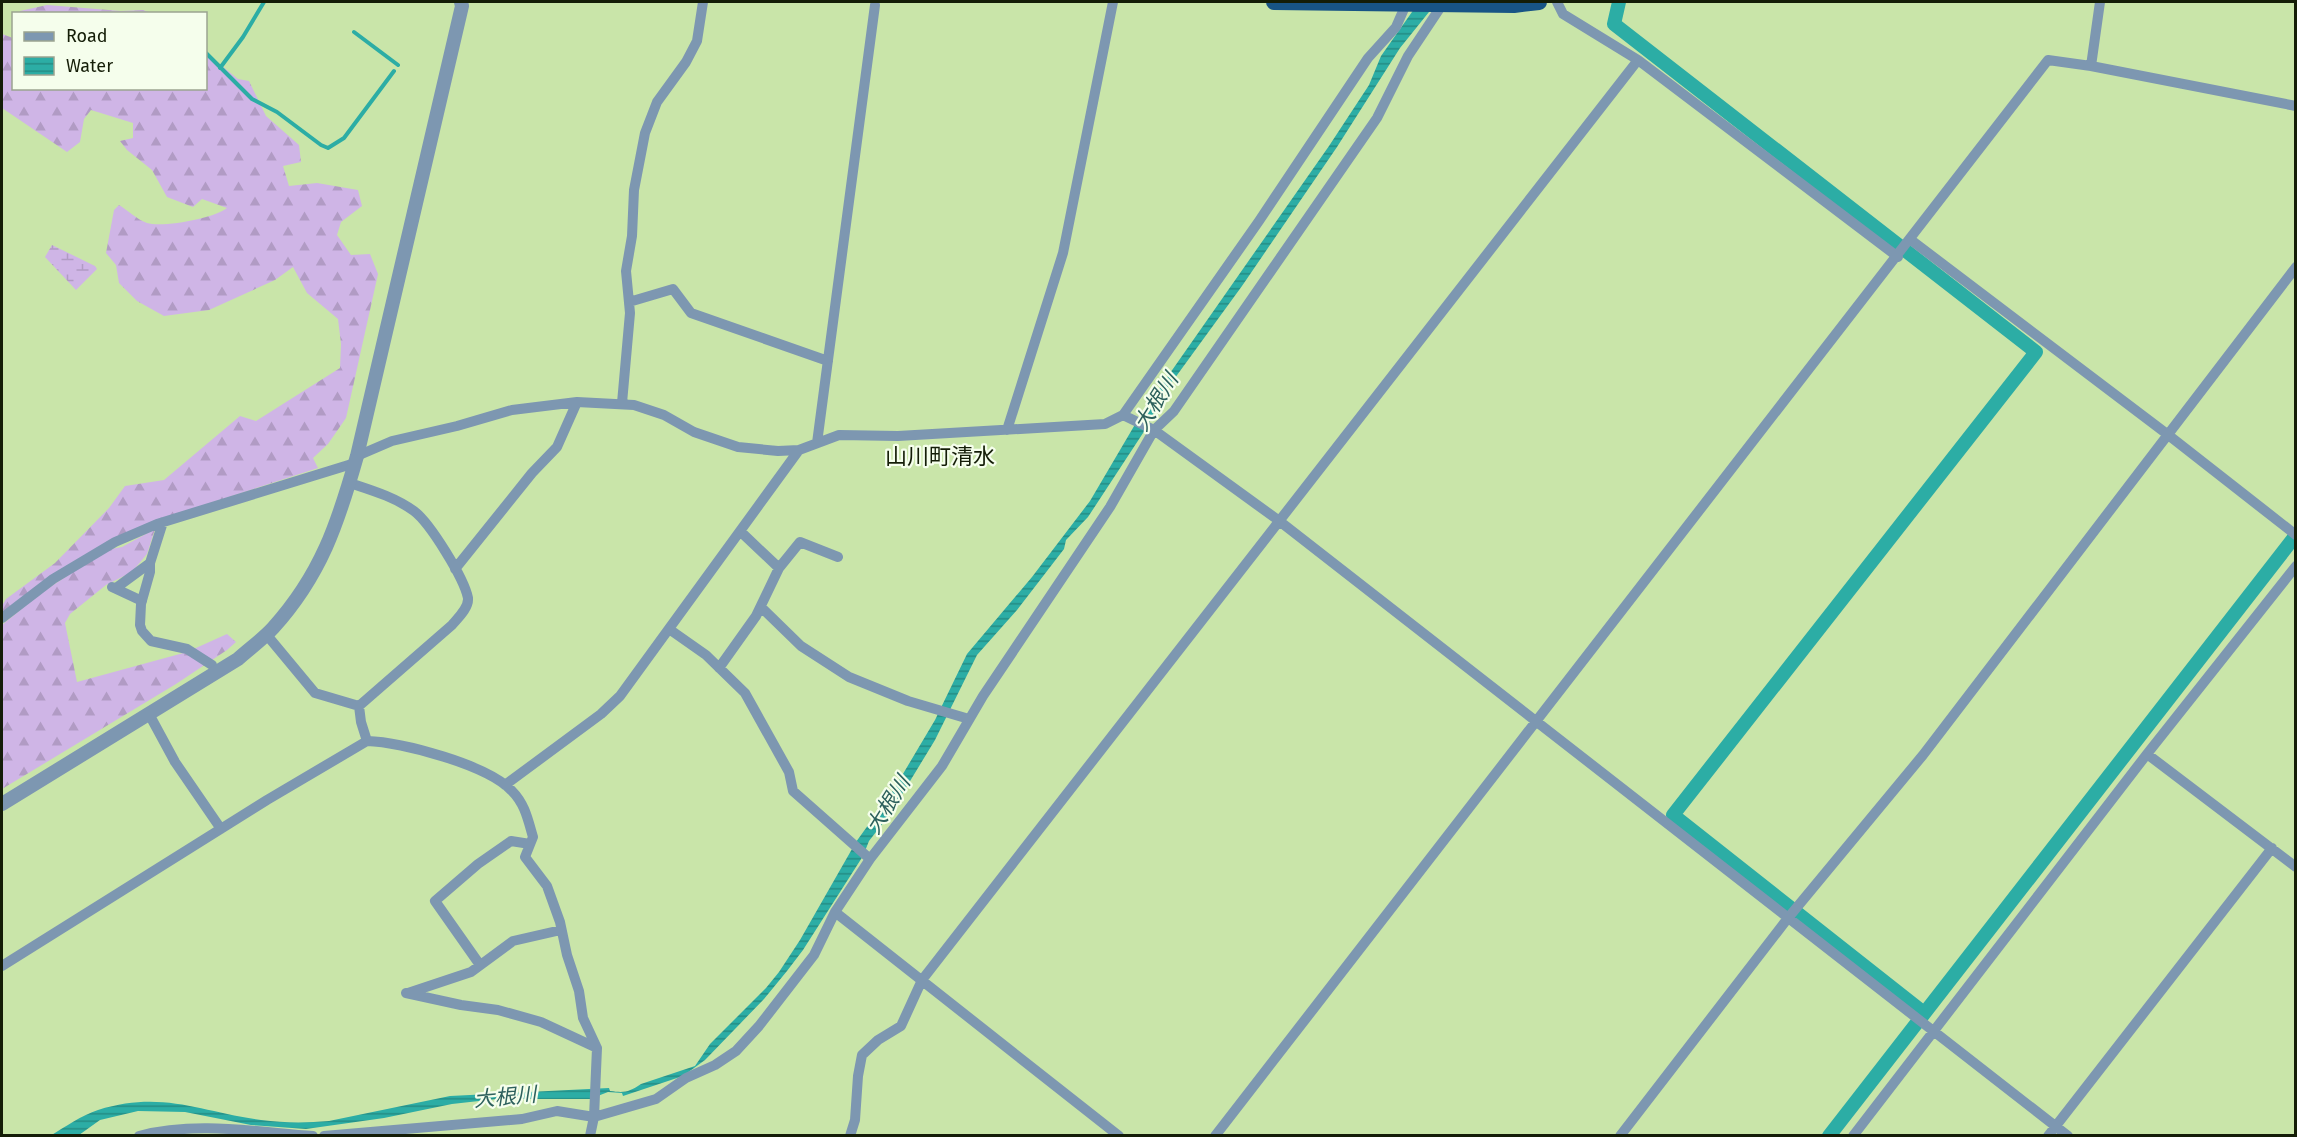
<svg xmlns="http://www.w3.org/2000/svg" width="2297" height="1137" font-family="'Fira Sans','Noto Sans JP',sans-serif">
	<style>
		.forest { fill: url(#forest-firs) }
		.wetland { fill: url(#wetland-marsh) }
		.water { fill: url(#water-rules) }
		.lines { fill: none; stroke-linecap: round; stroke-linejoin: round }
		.stream { stroke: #2cada5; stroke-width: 4 }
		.canal { stroke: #2cada5; stroke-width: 14 }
		.minor { stroke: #7d97b1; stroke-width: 10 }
		.tertiary { stroke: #7d97b1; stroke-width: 14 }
		.trunk { stroke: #185485; stroke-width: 16 }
		.labels { text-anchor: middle; stroke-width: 4.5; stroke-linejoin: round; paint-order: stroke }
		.water-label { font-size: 21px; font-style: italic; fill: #2d605c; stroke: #f5feec }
		.quarter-label { font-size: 22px; fill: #141d07; stroke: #f5feec }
	</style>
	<defs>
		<pattern id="forest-firs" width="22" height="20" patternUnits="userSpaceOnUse" patternTransform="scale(1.5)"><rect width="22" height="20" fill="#cfb5e6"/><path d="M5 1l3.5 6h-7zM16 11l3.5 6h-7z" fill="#b19bc4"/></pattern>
		<pattern id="wetland-marsh" width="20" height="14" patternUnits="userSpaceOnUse" patternTransform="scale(1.5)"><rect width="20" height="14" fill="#cfb5e6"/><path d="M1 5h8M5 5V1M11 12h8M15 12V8" fill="none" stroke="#b19bc4"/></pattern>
		<pattern id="water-rules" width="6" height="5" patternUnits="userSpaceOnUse" patternTransform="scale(1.5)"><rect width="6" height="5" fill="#2cada5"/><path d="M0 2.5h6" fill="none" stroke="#248c84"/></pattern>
	</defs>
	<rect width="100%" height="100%" fill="#c9e5a9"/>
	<!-- forest -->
	<path class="forest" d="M 47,5 L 121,11 L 143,10 L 151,13 L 20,13 L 20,11 Z
		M 2,34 L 13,38 L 14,88 L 206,88 L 206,53 L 238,79 L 249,81 L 266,116 L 299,145 L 301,162 L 283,166 L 289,186 L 317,183 L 358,190 L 362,206 L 341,222 L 337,235 L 351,255 L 370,254 L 378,274 L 346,418 L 328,444 L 313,458 L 318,468 L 158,520 L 2,615 L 2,606 L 6,599 L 55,563 L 109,508 L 125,486 L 164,480 L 240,416 L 256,421 L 340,368 L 341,344 L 338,319 L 307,293 L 293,267 L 275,280 L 209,310 L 164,316 L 137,301 L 119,283 L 116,265 L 106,253 L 114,210 L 119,205 C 127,210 138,220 147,223 C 163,228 215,218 227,208 L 202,199 L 193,207 L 167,197 L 152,170 L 127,150 L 120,141 L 133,138 L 133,123 L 91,110 L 84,119 L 80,142 L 67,152 L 2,108 Z
		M 155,529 L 147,554 L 132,572 L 106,585 L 70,614 L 65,623 L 77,682 L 187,652 L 227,634 L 236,642 L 227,650 L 176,684 L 2,789 L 2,625 L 41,593 L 76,570 L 111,549 L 122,547 Z"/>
	<!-- wetland -->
	<path class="wetland" d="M 52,245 L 95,266 L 97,269 L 76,290 L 45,257 Z"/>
	<!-- water -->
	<path class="water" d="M 1419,2 L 1433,7 L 1400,48 L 1337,147 L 1242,286 L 1164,393 L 1145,430 L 1088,517 L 1066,540 L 1064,549 L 1017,610 L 977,655 L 935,740 L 890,814 L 869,841 L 863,856 L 803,950 L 787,971 L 764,999 L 705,1060 L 683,1076 L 623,1096 L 622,1093 L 608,1092 L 590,1099 L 497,1099 L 452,1104 L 384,1118 L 306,1129 L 251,1125 L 185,1112 L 138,1111 L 100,1120 L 79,1135 L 50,1136 C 65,1127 82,1115 98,1110 C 163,1090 200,1112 261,1120 C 284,1123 306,1123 329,1121 L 450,1096 L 609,1088 L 610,1091 C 625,1093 629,1092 641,1084 L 695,1066 L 710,1044 L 766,988 L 779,972 L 800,940 L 856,842 L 894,789 L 935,720 L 967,654 L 1032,577 L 1090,501 L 1140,416 L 1329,146 L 1369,85 L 1381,56 Z"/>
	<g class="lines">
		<!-- stream -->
		<path class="stream" d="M 354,32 L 398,65
			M 206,53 L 252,99 L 277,112 L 321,145 L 328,148 L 344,138 L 394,71
			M 220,68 L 243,37 L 264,2"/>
		<!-- canal -->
		<path class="canal" d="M 1619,2 L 1614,24 L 2036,352 L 1673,815 L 1924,1013
			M 1829,1136 L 2296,535"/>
		<!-- minor -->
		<path class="minor" d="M 1557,2 L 1563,14 L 1638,60 L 1898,257
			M 2091,66 L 2100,2
			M 1911,240 L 2167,434 L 2296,535
			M 629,302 L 673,289 L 691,313 L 828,361
			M 622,403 L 630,313 L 626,271 L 632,236 L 634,190 L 645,133 L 657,102 L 686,62 L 697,41 L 703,2
			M 1123,415 L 1154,430 L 1278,520 L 2068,1136
			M 1007,430 L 1063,253 L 1113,2
			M 817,443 L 875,5
			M 357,456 L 392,441 L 457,426 L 512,410 L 577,402 L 634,405 L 664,415 L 694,432 L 738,447 L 778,451 L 799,450 L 839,435 L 898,436 L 1105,424 L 1123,415 L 1259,221 L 1368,58 L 1396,27 L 1407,2
			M 350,483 C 371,490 395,497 414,511 C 430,523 464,578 468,598 C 469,608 458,618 452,625 L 359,706 L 361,722 L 367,741
			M 163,522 L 150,563 L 150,572 L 141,604 L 140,625 L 142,631 L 151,641 L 187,649 L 212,665
			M 779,568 L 800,542 L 838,557
			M 455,569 L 532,473 L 557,447 L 577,402
			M 112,587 L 142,601
			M 116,588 L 150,563
			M 761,607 L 801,646 L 849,677 L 908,701 L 969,719
			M 2,618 L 53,579 L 115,542 L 157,524 L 355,463
			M 669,629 L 706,655 L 745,693 L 789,772 L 793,791 L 870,859
			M 266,634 L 315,693 L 359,706
			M 719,668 L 756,616 L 779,568 L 741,532
			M 149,714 L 175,762 L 221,829
			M 2147,754 L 2296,867
			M 505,785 L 601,714 L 620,696 L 799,450
			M 835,912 L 1119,1136
			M 480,965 L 435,901 L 478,864 L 511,841 L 530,844
			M 2,966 L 267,800 L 367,741 C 402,742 488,765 512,791 C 525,804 528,820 533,837 L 525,857 L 547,886 L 560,922 L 567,955 L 579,991 L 583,1018 L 597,1048 L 594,1117 L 590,1136
			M 406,993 L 461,1005 L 498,1010 L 541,1022 L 597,1048
			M 408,993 L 471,972 L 513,941 L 561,930
			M 139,1136 C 195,1121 256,1132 313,1136
			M 324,1136 L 522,1119 L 557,1111 L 594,1117 L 656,1099 L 686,1078 L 715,1065 L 736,1051 L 759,1026 L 814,955 L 835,912 L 870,859 L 942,766 L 983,696 L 1110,507 L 1154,430 L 1174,411 L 1377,118 L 1408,56 L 1442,5
			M 850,1136 L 855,1120 L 858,1076 L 862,1055 L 878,1040 L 901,1026 L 922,980 L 1638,60
			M 1215,1136 C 1492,776 1773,420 2048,60 L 2091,66 L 2296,106
			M 1620,1136 L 1788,918 L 1923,755 L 2296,267
			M 1853,1136 L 2147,754 L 2296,566
			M 2048,1136 L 2272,848"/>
		<!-- tertiary -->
		<path class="tertiary" d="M 2,804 L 238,659 C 249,649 263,639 273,628 C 321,575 338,523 357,456 L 462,6 L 461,2"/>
		<!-- trunk -->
		<path class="trunk" d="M 1274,2 L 1514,5 L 1539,2"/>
	</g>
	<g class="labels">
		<!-- water labels -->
		<g class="water-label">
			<text transform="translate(1156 402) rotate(-58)" y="7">大根川</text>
			<text transform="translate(888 805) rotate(-58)" y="7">大根川</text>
			<text transform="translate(505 1097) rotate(-5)" y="7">大根川</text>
		</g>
		<!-- quarter labels -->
		<g class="quarter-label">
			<text x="940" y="464">山川町清水</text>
		</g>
	</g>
	<!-- border -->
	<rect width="2297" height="1137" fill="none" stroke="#141d07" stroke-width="6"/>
	<!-- legend -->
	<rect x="12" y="12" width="195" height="78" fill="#f5feec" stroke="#9ba490" stroke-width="1.5"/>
	<rect x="24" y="32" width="30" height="9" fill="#7d97b1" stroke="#9ba490" stroke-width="1.5"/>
	<text x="66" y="42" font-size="18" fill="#141d07">Road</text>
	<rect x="24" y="57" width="30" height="18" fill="url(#water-rules)" stroke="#9ba490" stroke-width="1.5"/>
	<text x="66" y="72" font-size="18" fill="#141d07">Water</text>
</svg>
